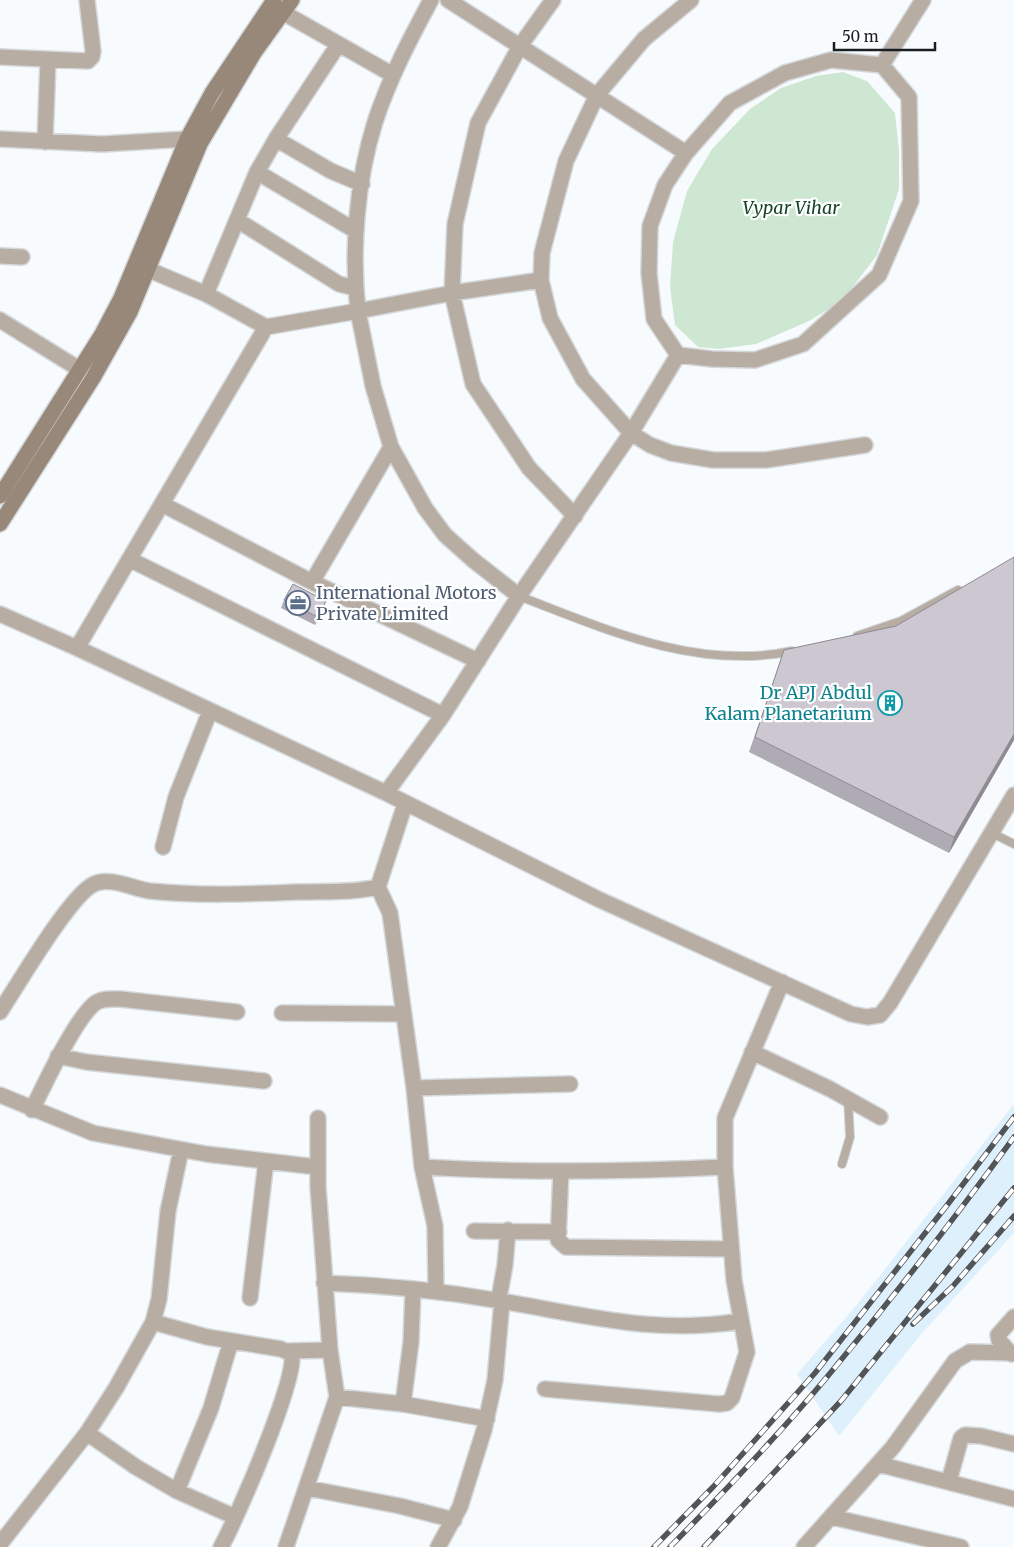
<svg xmlns="http://www.w3.org/2000/svg" width="1014" height="1547" font-family="Merriweather,serif">
	<style>
		.built { fill: #dff0fd }
		.green { fill: #cee7d3 }
		.lines { fill: none; stroke-linecap: round; stroke-linejoin: round }
		.service-casing { stroke: #d4d8db; stroke-width: 10 }
		.minor-casing { stroke: #d4d8db; stroke-width: 18 }
		.secondary-casing { stroke: #d4d8db; stroke-width: 18 }
		.service { stroke: #b8ada3; stroke-width: 8 }
		.minor { stroke: #b8ada3; stroke-width: 15 }
		.secondary { stroke: #988879; stroke-width: 15 }
		.rail-casing { stroke: #525558; stroke-width: 5.5 }
		.rail { stroke: #fff; stroke-width: 4; stroke-dasharray: 11; stroke-linecap: butt }
		.wall { fill: #afabb4 }
		.shaded-wall { fill: #8f8b92 }
		.building { fill: #ccc7d1; stroke: #8f8b92 }
		.labels { text-anchor: middle; stroke-width: 4.5; stroke-linejoin: round; paint-order: stroke }
		.park-label { font-size: 18px; font-style: italic; fill: #174527; stroke: #fff }
		.service-label { font-size: 18px; fill: #4e5e75; stroke: #fff; text-anchor: start }
		.culture-label { font-size: 18px; fill: #0d838f; stroke: #fff; text-anchor: end }
	</style>
	<rect width="100%" height="100%" fill="#f7fbfe"/>
	<!-- built -->
	<path class="built" d="M 1014,1104 L 1014,1233 L 923,1332 L 839,1436 L 797,1374 L 860,1301 Z"/>
	<!-- green -->
	<path class="green" d="M 843,72 L 867,81 L 895,113 L 899,150 L 899,189 L 877,255 L 842,301 L 809,321 L 756,344 L 719,349 L 698,347 L 675,325 L 670,287 L 673,242 L 687,191 L 712,149 L 750,109 L 781,88 L 816,76 Z"/>
	<g class="lines">
		<defs>
			<path id="service" d="M 519,596 C 604,629 699,671 792,651
				M 857,636 L 901,621 L 958,590
				M 992,833 L 1014,844
				M 842,1164 L 850,1137 L 848,1099"/>
			<path id="minor" d="M 431,0 C 410,39 389,79 375,122 C 357,179 351,251 358,311 L 452,293 L 541,280
				M 448,0 L 686,153
				M 553,0 L 520,46 L 478,123 L 455,224 L 452,293 L 473,384 L 529,468 L 575,516
				M 691,0 L 644,39 L 597,95 L 566,161 L 542,253 L 541,280 L 550,318 L 583,379 L 631,433 L 650,445 L 671,453 L 713,460 L 766,460 L 865,445
				M 284,13 L 393,75
				M 0,57 L 88,61 L 92,57 L 93,51 L 87,0
				M 882,65 L 923,0
				M 0,139 L 102,144 L 187,139
				M 276,139 L 331,171 L 362,184
				M 45,142 L 48,60
				M 257,172 L 356,231
				M 237,220 L 339,284 L 355,288
				M 0,256 L 22,257
				M 206,294 L 257,172 L 276,139 L 338,45
				M 0,320 L 79,369
				M 266,327 L 358,311 L 373,386 L 391,447 L 425,508 L 445,535 L 473,560 L 519,596
				M 162,504 L 312,582 L 478,661
				M 129,559 L 443,715
				M 312,582 L 391,447
				M 0,614 L 77,648 L 266,327 L 206,294 L 147,269
				M 77,648 L 386,793 L 443,715 L 519,596 L 631,433 L 678,355 L 654,319 L 649,273 L 650,226 L 665,185 L 686,153 L 730,103 L 785,73 L 831,60 L 882,65 L 909,97 L 911,201 L 879,275 L 803,344 L 755,360 L 712,359 L 678,355
				M 386,793 L 598,899 L 851,1014 L 867,1017 L 880,1015 L 890,1003 L 1014,795
				M 163,847 L 176,797 L 210,711
				M 378,887 L 390,913 L 414,1088 L 422,1167 L 435,1226 L 436,1291
				M 0,1012 C 17,986 70,895 94,884 C 109,876 134,889 150,891 C 199,896 249,894 298,892 C 325,891 352,893 378,887 L 405,804
				M 282,1013 L 404,1014
				M 752,1052 L 830,1089 L 880,1117
				M 58,1056 L 86,1062 L 264,1081
				M 414,1088 L 570,1084
				M 0,1095 L 93,1133 L 206,1154 L 317,1167
				M 32,1110 C 43,1087 78,1013 97,1002 C 104,998 112,999 120,999 L 237,1012
				M 422,1167 C 523,1173 624,1172 725,1167
				M 561,1171 L 558,1240 L 566,1247 L 731,1249
				M 474,1231 L 559,1232
				M 324,1283 C 384,1285 443,1291 501,1301 C 585,1315 655,1335 741,1321
				M 250,1298 L 266,1161
				M 153,1322 L 207,1337 L 281,1349 L 292,1354 C 296,1382 237,1518 221,1547
				M 288,1351 L 330,1350
				M 1011,1354 L 999,1340 L 998,1335 L 1014,1317
				M 545,1389 L 719,1404 L 727,1403 L 732,1398 L 747,1352 L 734,1280 L 725,1167 L 725,1118 L 782,982
				M 337,1397 L 403,1404 L 487,1419
				M 403,1404 L 411,1342 L 413,1289
				M 87,1433 L 136,1467 L 177,1491 L 235,1517
				M 878,1464 L 1014,1499
				M 949,1481 L 961,1438 L 965,1435 L 981,1436 L 1014,1444
				M 307,1488 L 400,1506 L 454,1520
				M 177,1491 L 211,1408 L 231,1341
				M 832,1517 L 961,1547
				M 0,1544 L 87,1433 L 116,1388 L 153,1322 L 159,1299 L 168,1211 L 181,1150
				M 286,1547 L 337,1397 L 330,1350 L 318,1187 L 318,1118
				M 438,1547 L 460,1507 L 484,1430 L 495,1380 L 502,1301 L 499,1298 L 505,1265 L 508,1230
				M 804,1547 L 893,1447 L 955,1361 L 970,1352 L 1014,1353"/>
			<path id="secondary" d="M 0,496 L 102,334 L 121,298 L 187,139 L 212,93 L 274,0
				M 0,524 L 93,378 L 130,312 L 200,144 L 254,53 L 292,0"/>
		</defs>
		<!-- service casing -->
		<use href="#service" class="service-casing"/>
		<!-- minor casing -->
		<use href="#minor" class="minor-casing"/>
		<!-- secondary casing -->
		<use href="#secondary" class="secondary-casing"/>
		<!-- service -->
		<use href="#service" class="service"/>
		<!-- minor -->
		<use href="#minor" class="minor"/>
		<!-- secondary -->
		<use href="#secondary" class="secondary"/>
		<defs>
			<path id="rail" d="M 913,1324 L 953,1286 L 1014,1216
				M 654,1547 L 713,1487 L 815,1373 L 948,1204 L 1014,1117
				M 670,1547 C 724,1492 778,1436 827,1377 C 892,1299 954,1219 1014,1137
				M 704,1547 L 841,1401 L 1014,1188"/>
		</defs>
		<!-- rail casing -->
		<use href="#rail" class="rail-casing"/>
		<!-- rail -->
		<use href="#rail" class="rail"/>
	</g>
	<!-- wall -->
	<path class="wall" d="M 284,600 L 323,609 L 315,625 L 281,608 Z
		M 896,626 L 1014,740 L 949,853 L 749,752 L 784,650 Z"/>
	<!-- shaded-wall -->
	<path class="shaded-wall" d="M 326,601 L 323,609 L 315,625 L 318,617 Z
		M 1014,734 L 1014,740 L 949,853 L 954,837 Z"/>
	<!-- building -->
	<path class="building" d="M 1014,557 L 1014,734 L 954,837 L 755,737 L 784,650 L 896,626 Z
		M 293,584 L 326,601 L 318,617 L 284,600 Z"/>
	<!-- icons -->
	<defs>
		<symbol id="office-ring" viewBox="-11 -11 22 22"><circle r="9.5" fill="#fff" stroke="#5c6f8a" stroke-width="1.5"/><path d="M-6-3h4V-5.5h4V-3h4V5H-6ZM-1-4.5V-3h2v-1.5ZM-6 0V1H6V0Z" fill="#5c6f8a"/></symbol>
		<symbol id="building-ring" viewBox="-11 -11 22 22"><circle r="9.5" fill="#fff" stroke="#0f9aa8" stroke-width="1.5"/><path d="M-4-6H4V6H1V3H-1V6H-4ZM-2.5-4.3h1.7v1.8h-1.7ZM.8-4.3h1.7v1.8H.8ZM-2.5-1h1.7V.8h-1.7ZM.8-1h1.7V.8H.8Z" fill="#0f9aa8"/></symbol>
	</defs>
	<g fill-rule="evenodd">
		<use href="#office-ring" x="284" y="589" width="28" height="28"/>
		<use href="#building-ring" x="876" y="689" width="28" height="28"/>
	</g>
	<g class="labels">
		<!-- park labels -->
		<g class="park-label">
			<text x="791" y="214">Vypar Vihar</text>
		</g>
		<!-- service labels -->
		<g class="service-label">
			<text x="316" y="599">International Motors<tspan x="316" dy="21">Private Limited</tspan></text>
		</g>
		<!-- culture labels -->
		<g class="culture-label">
			<text x="872" y="699">Dr APJ Abdul<tspan x="872" dy="21">Kalam Planetarium</tspan></text>
		</g>
	</g>
	<!-- scale -->
	<path d="M834 42v8h101v-8" fill="none" stroke="#1b1e21" stroke-width="2.5"/>
	<text x="842" y="42" font-size="15" fill="#1b1e21" stroke="#ffffff" stroke-width="4" paint-order="stroke">50 m</text>
</svg>
